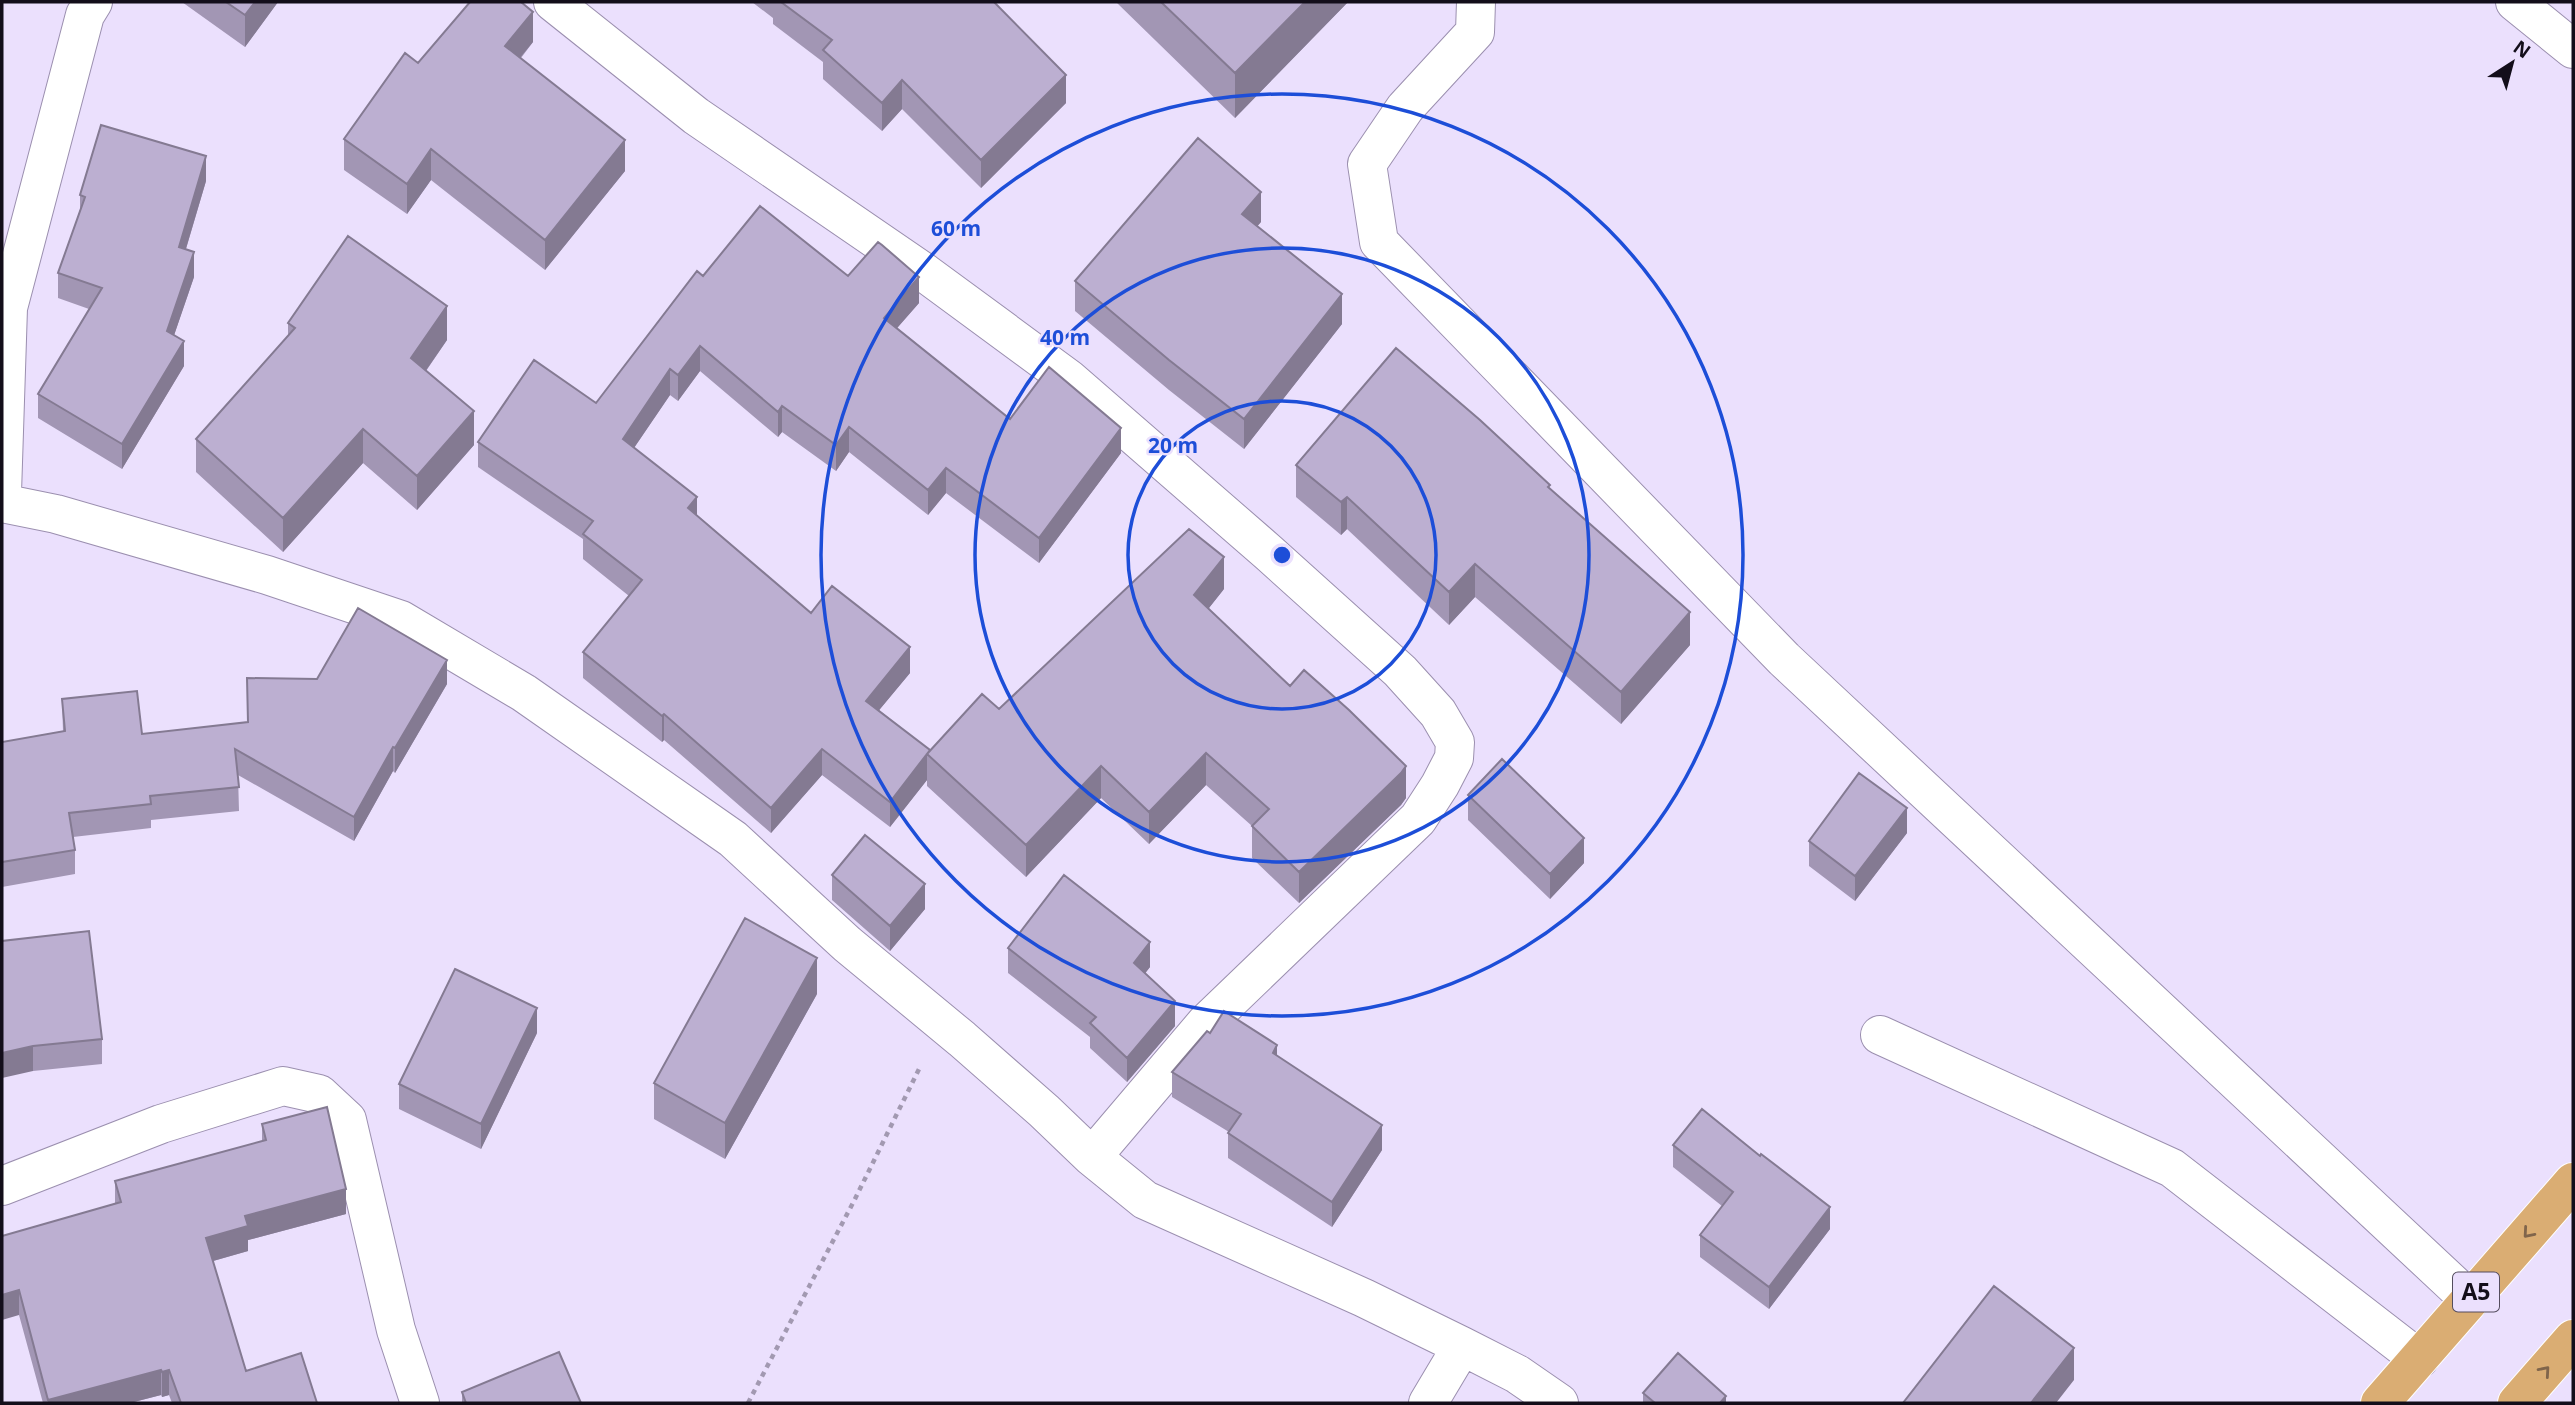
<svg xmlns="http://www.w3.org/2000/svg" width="2575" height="1405" font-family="'Open Sans',sans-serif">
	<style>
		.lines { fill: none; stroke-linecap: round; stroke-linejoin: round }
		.minor-casing { stroke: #9b8faf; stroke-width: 40 }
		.highway-casing { stroke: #fff; stroke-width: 40 }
		.path { stroke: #a299b1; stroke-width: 4.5; stroke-dasharray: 5 5; stroke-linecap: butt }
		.minor { stroke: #fff; stroke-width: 38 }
		.highway { stroke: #daad73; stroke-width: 38 }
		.wall { fill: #a296b4 }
		.shaded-wall { fill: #847a92 }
		.building { fill: #bcafd1; stroke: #847a92; stroke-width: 2 }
		.oneway { stroke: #80654b }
		.ring { fill: none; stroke: #1d4ed8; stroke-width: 3.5 }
		.labels { text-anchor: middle; stroke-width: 5; stroke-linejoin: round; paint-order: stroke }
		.shield { fill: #ebe0fd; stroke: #544d5e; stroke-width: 2 }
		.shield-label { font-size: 23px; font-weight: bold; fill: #130e1a }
		.centre { fill: #1d4ed8; stroke: #ebe0fd; stroke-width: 3.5 }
		.ring-label { font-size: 21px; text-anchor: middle; font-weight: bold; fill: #1d4ed8; stroke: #ebe0fd; stroke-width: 5; stroke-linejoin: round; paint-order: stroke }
	</style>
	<rect width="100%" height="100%" fill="#ebe0fd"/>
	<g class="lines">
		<defs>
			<path id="minor" d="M 553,2 L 696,116 L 925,273 L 1069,379 L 1269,553 L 1400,671 L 1438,713 L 1455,742 L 1454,758 L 1440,785 L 1418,819 L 1205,1024 L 1092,1157
				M 1476,2 L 1475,32 L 1405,108 L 1367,164 L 1379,242 L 1784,659 L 2470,1300
				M 2515,2 L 2573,49
				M 2,493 L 8,308 L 85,15 L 93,2
				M 2,503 L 56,514 L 267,575 L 401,620 L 524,693 L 733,839 L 847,944 L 962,1039 L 1044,1111 L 1092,1157 L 1145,1200 L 1364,1298 L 1462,1346 L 1517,1374 L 1559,1403
				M 1880,1035 L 2172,1168 L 2419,1359
				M 2,1186 L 161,1124 L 283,1086 L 319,1094 L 347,1120 L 396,1330 L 420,1403
				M 1428,1403 L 1462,1346"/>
			<path id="highway" d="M 2380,1403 L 2573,1182
				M 2517,1403 L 2573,1339"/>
		</defs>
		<!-- minor casing -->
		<use href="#minor" class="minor-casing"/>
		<!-- highway casing -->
		<use href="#highway" class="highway-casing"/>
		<!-- path -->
		<path class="path" d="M 748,1403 L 855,1199 L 921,1065"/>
		<!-- minor -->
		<use href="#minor" class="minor"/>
		<!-- highway -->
		<use href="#highway" class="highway"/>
	</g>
	<!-- wall -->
	<path class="wall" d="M 182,2 L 278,2 L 245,47 Z
		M 752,2 L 996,2 L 996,4 L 1066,103 L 981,188 L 902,109 L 882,131 L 823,79 L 823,62 L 773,24 L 773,18 Z
		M 1116,2 L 1348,2 L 1235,118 Z
		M 533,42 L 521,58 L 625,171 L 545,270 L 431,180 L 407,214 L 344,170 L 344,139 L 418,63 Z
		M 206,181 L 186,249 L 194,277 L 174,335 L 184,366 L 122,469 L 38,418 L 38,394 L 89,309 L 58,298 L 58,273 L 80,210 L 80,195 Z
		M 1261,222 L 1257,226 L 1342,324 L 1244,449 L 1169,390 L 1075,311 L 1075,281 Z
		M 703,276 L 848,276 L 919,303 L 897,328 L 1010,419 L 1121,453 L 1039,563 L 946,493 L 928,515 L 849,452 L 836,471 L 782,432 L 778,437 L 700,371 L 678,401 L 670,395 L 634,448 L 697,515 L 811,613 L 910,673 L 879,710 L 930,751 L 999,709 L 1224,589 L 1208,609 L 1406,798 L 1401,805 L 1299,903 L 1252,858 L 1252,826 L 1206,785 L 1149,844 L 1101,798 L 1026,877 L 927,786 L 927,780 L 890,827 L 822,775 L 771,833 L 664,740 L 662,742 L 583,678 L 583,652 L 629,596 L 583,559 L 583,539 L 478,467 L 478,442 L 596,403 Z
		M 288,323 L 447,340 L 426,371 L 474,445 L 417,510 L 363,463 L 283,552 L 196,472 L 196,439 L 288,336 Z
		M 1296,465 L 1550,489 L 1690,645 L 1621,724 L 1475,597 L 1449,625 L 1347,529 L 1341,535 L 1296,497 Z
		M 247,678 L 447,684 L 395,773 L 393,771 L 354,841 L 238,775 L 239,811 L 151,820 L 151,828 L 73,837 L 75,850 L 75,874 L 2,887 L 2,742 L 63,731 L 62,699 L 142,734 L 247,722 Z
		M 1468,795 L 1584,863 L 1550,899 L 1468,820 Z
		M 1907,833 L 1855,901 L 1809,866 L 1809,841 Z
		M 832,875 L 925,909 L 890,951 L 832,900 Z
		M 2,941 L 102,1039 L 102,1064 L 33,1071 Z
		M 1008,948 L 1150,967 L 1145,973 L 1175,1026 L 1127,1082 L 1090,1048 L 1090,1037 L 1008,973 Z
		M 817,994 L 725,1159 L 654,1119 L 654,1083 Z
		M 537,1033 L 481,1149 L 399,1109 L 399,1084 Z
		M 1210,1033 L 1277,1056 L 1382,1150 L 1332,1227 L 1228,1158 L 1228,1133 L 1229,1132 L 1172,1097 L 1172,1072 Z
		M 262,1124 L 346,1214 L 248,1240 L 248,1251 L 213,1261 L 246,1371 L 317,1403 L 172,1403 L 169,1395 L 162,1397 L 161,1395 L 130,1403 L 43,1403 L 19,1315 L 2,1236 L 115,1204 L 115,1181 L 262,1141 Z
		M 1673,1145 L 1760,1156 L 1830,1229 L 1769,1309 L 1700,1257 L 1700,1235 L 1722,1206 L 1673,1167 Z
		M 462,1392 L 581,1403 L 462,1403 Z
		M 1643,1393 L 1726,1403 L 1643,1403 Z"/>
	<!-- shaded-wall -->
	<path class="shaded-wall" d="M 255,2 L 278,2 L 245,47 L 245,15 Z
		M 1305,2 L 1348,2 L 1235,118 L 1235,73 Z
		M 533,12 L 533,42 L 505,76 L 505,46 Z
		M 1066,75 L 1066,103 L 981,188 L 981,160 Z
		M 902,80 L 902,109 L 882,131 L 882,103 Z
		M 625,140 L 625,171 L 545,270 L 545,240 Z
		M 431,149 L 431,180 L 407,214 L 407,184 Z
		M 206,156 L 206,181 L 179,272 L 179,247 Z
		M 1261,192 L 1261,222 L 1242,244 L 1242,214 Z
		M 194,252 L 194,277 L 167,356 L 167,331 Z
		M 919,277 L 919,303 L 884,343 L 884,318 Z
		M 1342,294 L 1342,324 L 1244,449 L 1244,419 Z
		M 447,306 L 447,340 L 411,392 L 411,358 Z
		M 184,341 L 184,366 L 122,469 L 122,444 Z
		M 700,346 L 700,371 L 678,401 L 678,375 Z
		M 670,369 L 670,395 L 623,464 L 623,439 Z
		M 782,406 L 782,432 L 778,437 L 778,412 Z
		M 474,411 L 474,445 L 417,510 L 417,476 Z
		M 849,427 L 849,452 L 836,471 L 836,445 Z
		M 1121,428 L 1121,453 L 1039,563 L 1039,538 Z
		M 363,429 L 363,463 L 283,552 L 283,518 Z
		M 946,468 L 946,493 L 928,515 L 928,490 Z
		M 697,497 L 697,522 L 688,508 Z
		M 1347,497 L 1347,529 L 1341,535 L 1341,502 Z
		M 1224,557 L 1224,589 L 1194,627 L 1194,595 Z
		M 1475,564 L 1475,597 L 1449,625 L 1449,592 Z
		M 1690,612 L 1690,645 L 1621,724 L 1621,692 Z
		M 910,647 L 910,673 L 866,726 L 866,701 Z
		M 447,660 L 447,684 L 395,773 L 395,748 Z
		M 664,714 L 664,740 L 662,742 L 662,716 Z
		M 393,747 L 393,771 L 354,841 L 354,817 Z
		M 822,749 L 822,775 L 771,833 L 771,808 Z
		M 1206,753 L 1206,785 L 1149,844 L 1149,812 Z
		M 927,754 L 927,780 L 890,827 L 890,802 Z
		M 1101,766 L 1101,798 L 1026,877 L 1026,845 Z
		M 1406,766 L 1406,798 L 1401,805 L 1299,903 L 1299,872 Z
		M 1907,808 L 1907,833 L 1855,901 L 1855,876 Z
		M 1584,838 L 1584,863 L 1550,899 L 1550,874 Z
		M 925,884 L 925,909 L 890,951 L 890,926 Z
		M 1150,942 L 1150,967 L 1134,988 L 1134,963 Z
		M 817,958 L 817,994 L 725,1159 L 725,1123 Z
		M 1175,1001 L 1175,1026 L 1127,1082 L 1127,1058 Z
		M 537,1008 L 537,1033 L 481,1149 L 481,1124 Z
		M 1277,1045 L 1277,1070 L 1273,1053 Z
		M 33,1046 L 33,1071 L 2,1078 L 2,1053 Z
		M 1382,1125 L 1382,1150 L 1332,1227 L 1332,1202 Z
		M 346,1189 L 346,1214 L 248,1240 L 248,1251 L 206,1263 L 206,1238 L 245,1216 Z
		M 1830,1207 L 1830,1229 L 1769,1309 L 1769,1287 Z
		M 19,1290 L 19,1315 L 2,1320 L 2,1295 Z
		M 2074,1348 L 2074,1380 L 2056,1403 L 2031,1403 Z
		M 161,1370 L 161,1395 L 130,1403 L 48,1403 L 48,1400 Z
		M 169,1370 L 169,1395 L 162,1397 L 162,1372 Z
		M 1726,1396 L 1726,1403 L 1720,1403 Z"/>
	<!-- building -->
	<path class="building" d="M 226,2 L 255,2 L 245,15 Z
		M 470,2 L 521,2 L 533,12 L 505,46 L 625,140 L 545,240 L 431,149 L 407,184 L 344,139 L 405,53 L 418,63 Z
		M 781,2 L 994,2 L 1066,75 L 981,160 L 902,80 L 882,103 L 823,50 L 832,40 Z
		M 1161,2 L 1305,2 L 1235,73 Z
		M 101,125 L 206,156 L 179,247 L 194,252 L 167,331 L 184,341 L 122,444 L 38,394 L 102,288 L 58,273 L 85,197 L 80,195 Z
		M 1198,138 L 1261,192 L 1242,214 L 1342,294 L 1244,419 L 1169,360 L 1075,281 Z
		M 760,206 L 848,276 L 878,242 L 882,245 L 919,277 L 884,318 L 1010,419 L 1049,367 L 1121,428 L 1039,538 L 946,468 L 928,490 L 849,427 L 836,445 L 782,406 L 778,412 L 700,346 L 678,375 L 670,369 L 623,439 L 697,497 L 688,508 L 811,613 L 832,586 L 910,647 L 866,701 L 930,750 L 890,802 L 822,749 L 771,808 L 664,714 L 662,716 L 583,652 L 642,580 L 583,534 L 593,521 L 478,442 L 534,360 L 596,403 L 697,271 L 703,276 Z
		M 348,236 L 447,306 L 411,358 L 474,411 L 417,476 L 363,429 L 283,518 L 196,439 L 295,328 L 288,323 Z
		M 1396,348 L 1480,420 L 1550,485 L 1548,487 L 1690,612 L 1621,692 L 1475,564 L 1449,592 L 1347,497 L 1341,502 L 1296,465 Z
		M 1189,529 L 1224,557 L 1194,595 L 1290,686 L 1304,670 L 1349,710 L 1406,766 L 1401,773 L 1299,872 L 1252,826 L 1269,809 L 1206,753 L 1149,812 L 1101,766 L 1026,845 L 927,754 L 982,694 L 999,709 Z
		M 358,608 L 447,660 L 395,748 L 393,747 L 354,817 L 235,749 L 239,787 L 150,796 L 151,804 L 69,813 L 75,850 L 2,862 L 2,742 L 65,731 L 62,699 L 137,691 L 142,734 L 248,722 L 247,678 L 317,679 Z
		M 1502,759 L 1584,838 L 1550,874 L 1468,795 Z
		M 1859,773 L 1907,808 L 1855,876 L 1809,841 Z
		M 865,835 L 925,884 L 890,926 L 832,875 Z
		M 1064,875 L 1150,942 L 1134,963 L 1175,1001 L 1127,1058 L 1090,1023 L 1096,1017 L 1008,948 Z
		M 745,918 L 817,958 L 725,1123 L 654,1083 Z
		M 89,931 L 102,1039 L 33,1046 L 2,1053 L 2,941 Z
		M 455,969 L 537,1008 L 481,1124 L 399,1084 Z
		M 1224,1011 L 1277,1045 L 1273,1053 L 1382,1125 L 1332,1202 L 1228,1133 L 1241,1114 L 1172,1072 L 1207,1031 L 1210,1033 Z
		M 327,1107 L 346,1189 L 245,1216 L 248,1226 L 206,1238 L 246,1371 L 301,1353 L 317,1403 L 181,1403 L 169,1370 L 162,1372 L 161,1370 L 48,1400 L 19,1290 L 2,1295 L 2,1236 L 121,1202 L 115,1181 L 266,1140 L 262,1124 Z
		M 1702,1109 L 1760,1156 L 1761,1154 L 1830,1207 L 1769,1287 L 1700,1235 L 1733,1192 L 1673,1145 Z
		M 1994,1286 L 2074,1348 L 2031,1403 L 1903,1403 Z
		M 559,1352 L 581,1403 L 466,1403 L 462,1392 Z
		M 1678,1353 L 1726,1396 L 1720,1403 L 1655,1403 L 1643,1393 Z"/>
	<!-- one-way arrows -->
	<defs><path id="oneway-chevron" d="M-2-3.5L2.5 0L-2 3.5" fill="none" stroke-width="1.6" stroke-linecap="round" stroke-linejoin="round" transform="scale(1.75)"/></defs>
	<g class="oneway">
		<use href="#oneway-chevron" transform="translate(2528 1233) rotate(131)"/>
		<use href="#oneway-chevron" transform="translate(2545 1371) rotate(-49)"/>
	</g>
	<!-- distance rings -->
	<g class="ring">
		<circle cx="1282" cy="555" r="154"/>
		<circle cx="1282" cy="555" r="307"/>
		<circle cx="1282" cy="555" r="461"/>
	</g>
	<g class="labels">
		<!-- shield labels -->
		<rect class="shield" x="2453" y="1272.5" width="46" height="39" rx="5"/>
		<g class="shield-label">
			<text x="2476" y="1300">A5</text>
		</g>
	</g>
	<circle cx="1282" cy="555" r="10" class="centre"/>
	<g class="ring-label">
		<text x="956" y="236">60 m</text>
		<text x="1065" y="345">40 m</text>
		<text x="1173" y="453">20 m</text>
	</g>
	<!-- border -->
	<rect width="2575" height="1405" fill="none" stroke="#130e1a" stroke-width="7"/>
	<!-- north arrow -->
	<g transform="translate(2512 63) rotate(36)" stroke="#ebe0fd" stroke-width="5" paint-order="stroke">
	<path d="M0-5L12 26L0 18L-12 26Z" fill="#130e1a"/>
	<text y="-10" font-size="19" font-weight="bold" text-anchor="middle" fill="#130e1a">N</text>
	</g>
</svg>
